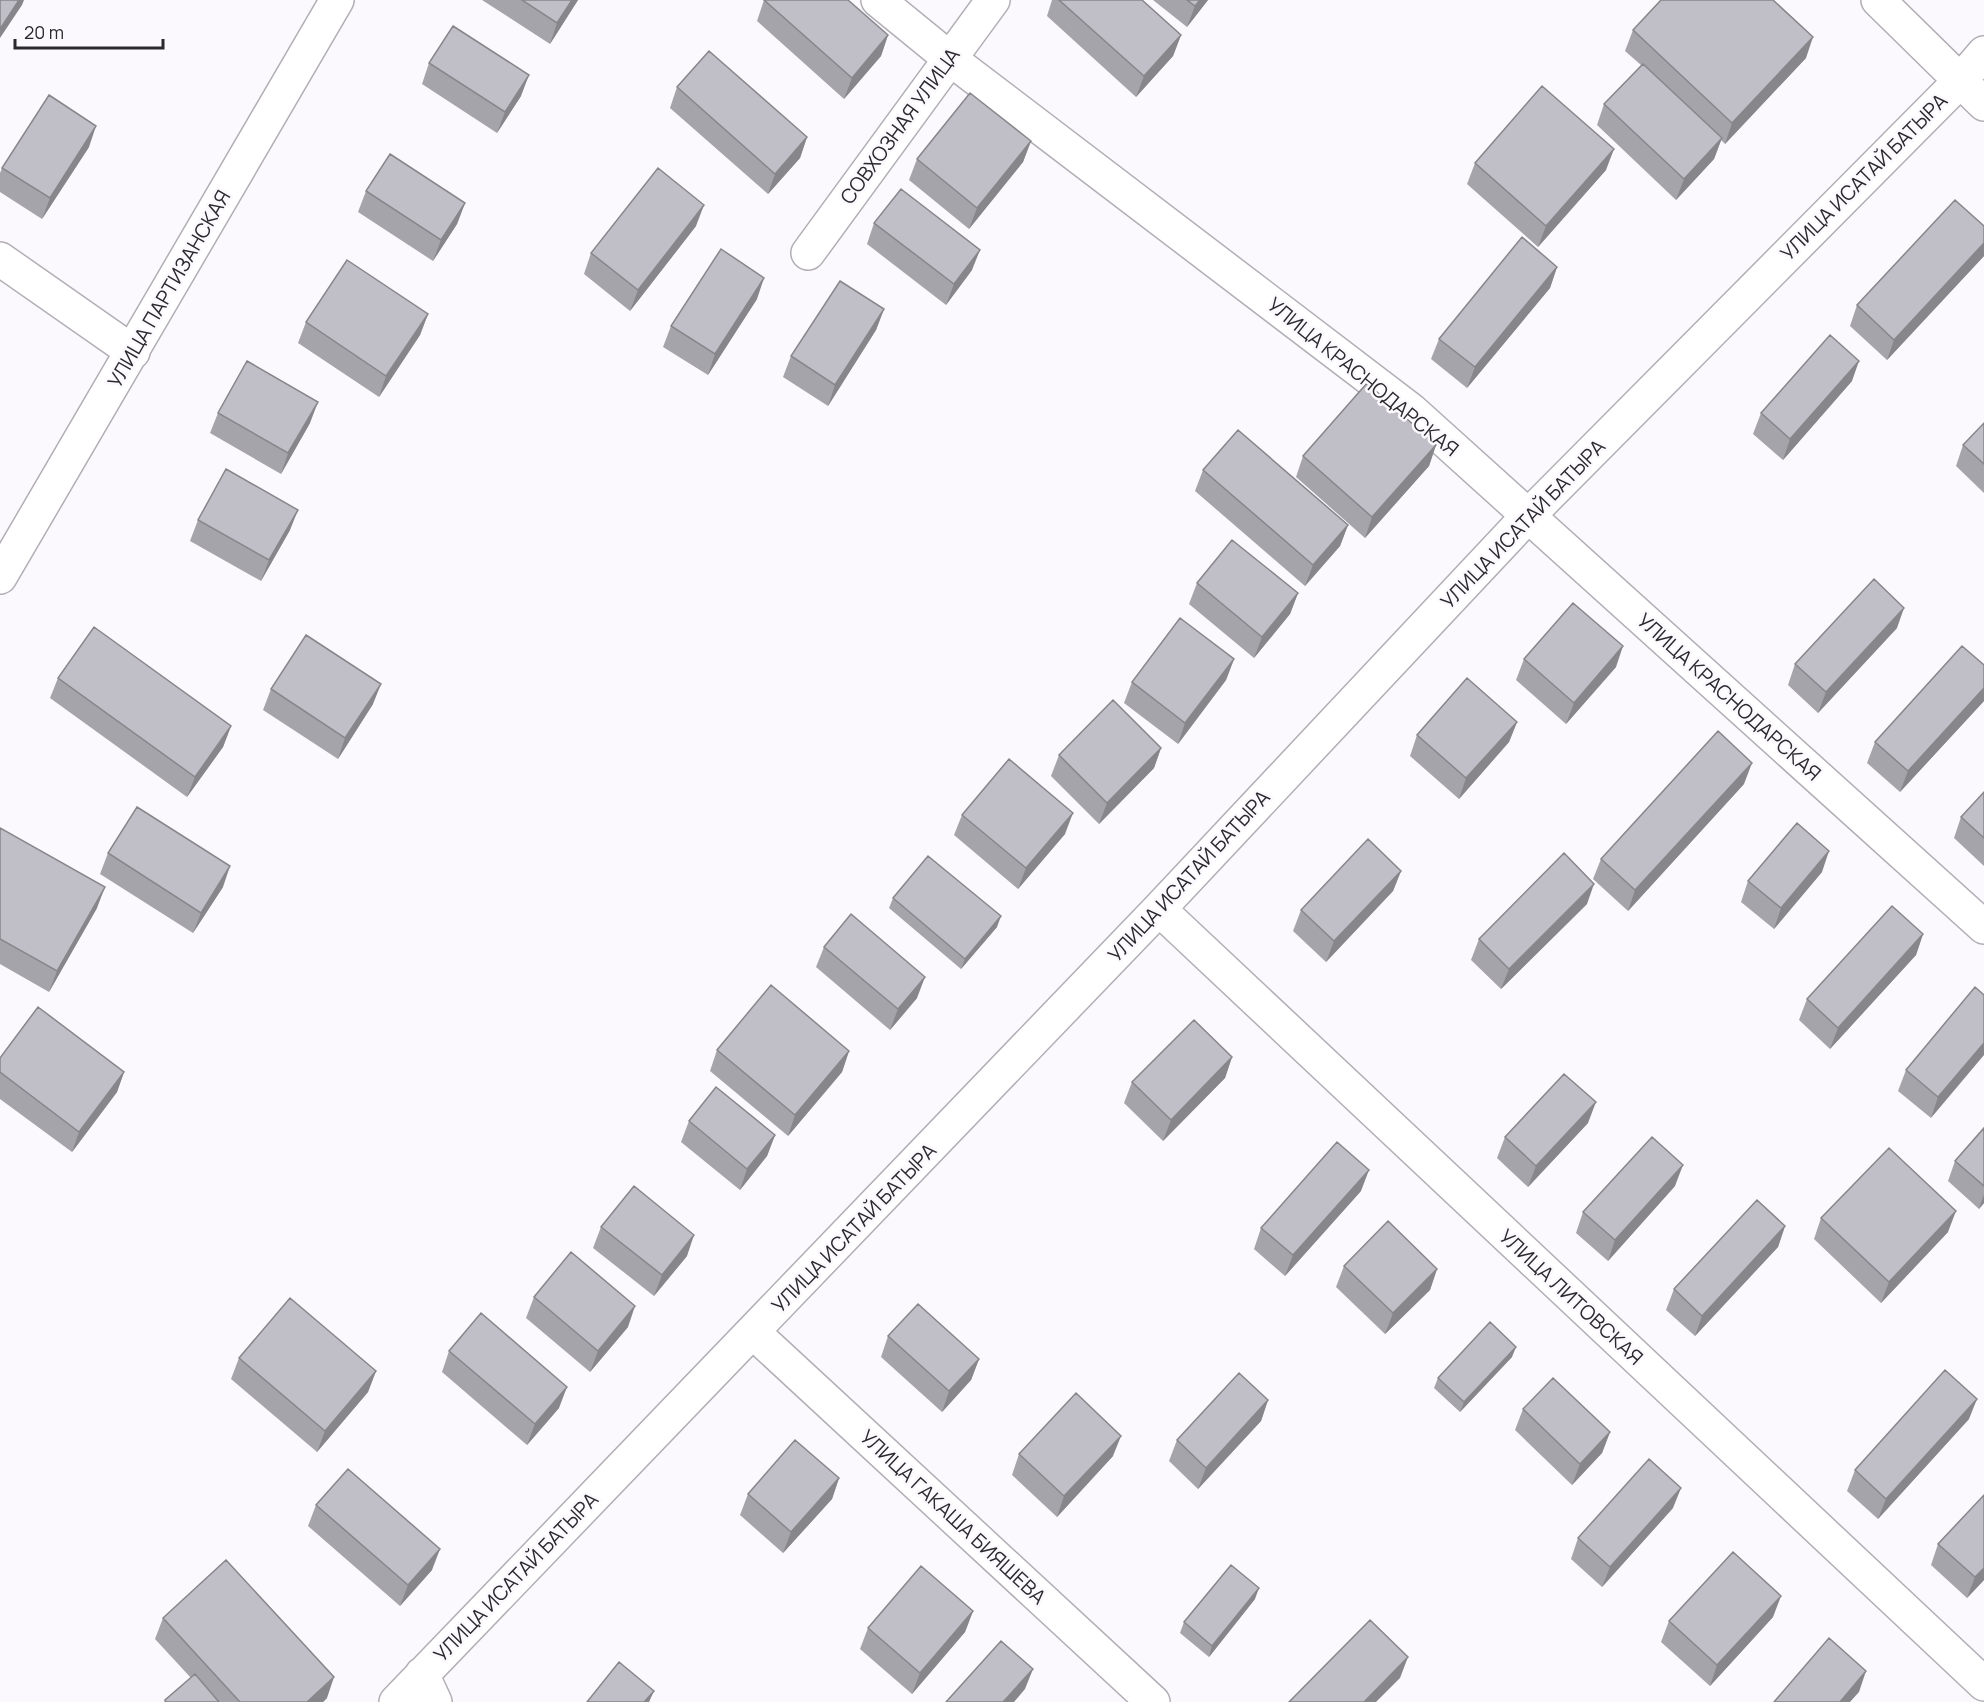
<svg xmlns="http://www.w3.org/2000/svg" width="1984" height="1702" font-family="Manrope,sans-serif">
	<style>
		.lines { fill: none; stroke-linecap: round; stroke-linejoin: round }
		.minor-casing { stroke: #b2aeb5; stroke-width: 36 }
		.minor { stroke: #fff; stroke-width: 33 }
		.wall { fill: #a5a4ab }
		.shaded-wall { fill: #86868b }
		.building { fill: #c0bfc7; stroke: #86868b; stroke-width: 1.5 }
		.labels { text-anchor: middle; stroke-width: 5; stroke-linejoin: round; paint-order: stroke }
		.street-label { font-size: 20px; fill: #2b292c; stroke: #fbf8fe }
	</style>
	<rect width="100%" height="100%" fill="#fbf8fe"/>
	<g class="lines">
		<defs>
			<path id="minor" d="M 878,0 L 949,58 L 1411,410 L 1984,927
				M 1878,0 L 1984,104
				M 808,253 L 993,0
				M 0,259 L 133,352
				M 0,577 L 337,0
				M 1159,909 L 1984,1684
				M 754,1333 L 1153,1702
				M 422,1674 L 435,1702
				M 396,1702 L 1159,909 L 1528,516 L 1960,81 L 1984,53"/>
		</defs>
		<!-- minor casing -->
		<use href="#minor" class="minor-casing"/>
		<!-- minor -->
		<use href="#minor" class="minor"/>
	</g>
	<!-- wall -->
	<path class="wall" d="M 482,0 L 578,0 L 550,44 Z
		M 764,0 L 888,35 L 881,56 L 844,99 L 757,21 Z
		M 1052,0 L 1142,0 L 1181,35 L 1173,56 L 1136,97 L 1047,16 Z
		M 1153,0 L 1208,0 L 1187,27 Z
		M 1633,30 L 1806,58 L 1725,144 L 1721,140 L 1714,159 L 1676,200 L 1597,125 L 1604,104 L 1641,65 L 1625,51 Z
		M 429,63 L 521,96 L 497,133 L 422,84 Z
		M 677,87 L 807,137 L 800,158 L 768,194 L 670,108 Z
		M 1031,141 L 1023,162 L 969,229 L 909,180 L 917,159 Z
		M 89,147 L 42,219 L 0,192 L 0,173 L 2,168 Z
		M 1475,163 L 1606,170 L 1538,247 L 1467,184 Z
		M 366,191 L 465,203 L 457,224 L 433,261 L 358,212 Z
		M 874,223 L 972,270 L 946,305 L 867,244 Z
		M 696,226 L 630,311 L 584,274 L 591,253 Z
		M 1984,226 L 1984,256 L 1887,360 L 1850,326 L 1857,305 Z
		M 1557,267 L 1550,288 L 1467,388 L 1431,359 L 1439,339 Z
		M 757,299 L 708,375 L 663,347 L 671,326 Z
		M 884,309 L 876,330 L 828,406 L 783,377 L 791,356 Z
		M 428,314 L 420,335 L 379,397 L 298,343 L 306,322 Z
		M 1852,381 L 1783,460 L 1753,434 L 1761,413 Z
		M 218,413 L 310,423 L 281,474 L 210,433 Z
		M 1984,423 L 1984,493 L 1956,466 L 1963,445 Z
		M 1436,445 L 1429,466 L 1365,538 L 1296,477 L 1303,456 Z
		M 1203,470 L 1348,525 L 1340,546 L 1305,586 L 1195,491 Z
		M 198,520 L 290,530 L 261,581 L 190,541 Z
		M 1197,583 L 1298,593 L 1290,614 L 1254,658 L 1189,604 Z
		M 1897,628 L 1818,713 L 1788,685 L 1795,664 Z
		M 1234,659 L 1226,680 L 1178,744 L 1124,703 L 1132,682 Z
		M 1524,659 L 1616,667 L 1566,724 L 1516,680 Z
		M 1984,665 L 1984,701 L 1900,792 L 1867,763 L 1875,742 Z
		M 58,678 L 231,726 L 223,747 L 187,797 L 50,698 Z
		M 271,689 L 373,704 L 338,759 L 263,710 Z
		M 1517,722 L 1509,742 L 1459,799 L 1410,756 L 1417,735 Z
		M 1161,748 L 1154,768 L 1099,824 L 1051,776 L 1059,755 Z
		M 1744,784 L 1628,911 L 1593,879 L 1601,859 Z
		M 1984,792 L 1984,866 L 1954,838 L 1961,817 Z
		M 962,815 L 1065,834 L 1018,889 L 954,835 Z
		M 0,828 L 97,908 L 49,992 L 0,964 Z
		M 108,853 L 223,887 L 193,933 L 100,874 Z
		M 1401,871 L 1393,891 L 1326,962 L 1293,931 L 1301,910 Z
		M 1822,872 L 1774,929 L 1741,902 L 1748,881 Z
		M 893,898 L 997,927 L 961,969 L 889,908 Z
		M 1587,904 L 1501,989 L 1471,960 L 1479,939 Z
		M 1923,934 L 1916,955 L 1830,1049 L 1799,1020 L 1807,999 Z
		M 824,947 L 917,998 L 890,1030 L 816,967 Z
		M 1984,995 L 1931,1118 L 1898,1091 L 1906,1070 Z
		M 717,1050 L 849,1051 L 842,1072 L 788,1136 L 710,1071 Z
		M 1232,1057 L 1225,1078 L 1163,1141 L 1124,1103 L 1132,1082 Z
		M 0,1058 L 124,1072 L 117,1092 L 72,1152 L 0,1099 Z
		M 689,1121 L 775,1135 L 767,1156 L 740,1190 L 681,1142 Z
		M 1588,1123 L 1528,1187 L 1497,1158 L 1505,1137 Z
		M 1984,1128 L 1984,1203 L 1979,1209 L 1948,1181 L 1955,1161 Z
		M 1675,1186 L 1608,1261 L 1576,1233 L 1583,1212 Z
		M 1361,1191 L 1285,1276 L 1254,1249 L 1261,1228 Z
		M 1821,1218 L 1948,1232 L 1881,1303 L 1814,1239 Z
		M 1785,1226 L 1778,1247 L 1695,1336 L 1666,1310 L 1674,1289 Z
		M 601,1227 L 687,1256 L 654,1296 L 593,1248 Z
		M 1344,1266 L 1437,1269 L 1430,1290 L 1385,1334 L 1336,1287 Z
		M 534,1297 L 628,1327 L 590,1372 L 526,1318 Z
		M 888,1336 L 979,1359 L 971,1380 L 942,1412 L 881,1357 Z
		M 449,1351 L 559,1408 L 527,1445 L 442,1372 Z
		M 1512,1357 L 1460,1412 L 1434,1388 L 1438,1378 Z
		M 239,1358 L 376,1371 L 368,1392 L 317,1452 L 231,1379 Z
		M 1268,1400 L 1261,1421 L 1198,1489 L 1169,1461 L 1177,1440 Z
		M 1523,1409 L 1610,1432 L 1602,1453 L 1572,1485 L 1515,1430 Z
		M 1969,1419 L 1878,1519 L 1847,1491 L 1855,1470 Z
		M 1019,1454 L 1113,1456 L 1057,1517 L 1012,1475 Z
		M 839,1478 L 832,1499 L 783,1553 L 740,1515 L 748,1494 Z
		M 1984,1495 L 1984,1580 L 1967,1598 L 1931,1565 L 1938,1544 Z
		M 316,1505 L 432,1570 L 400,1606 L 308,1526 Z
		M 1673,1508 L 1602,1587 L 1571,1559 L 1578,1538 Z
		M 1255,1599 L 1209,1657 L 1180,1633 L 1184,1622 Z
		M 973,1611 L 965,1632 L 912,1694 L 860,1649 L 868,1628 Z
		M 1773,1617 L 1710,1686 L 1661,1642 L 1669,1621 Z
		M 163,1618 L 327,1698 L 323,1702 L 164,1702 L 165,1700 L 191,1678 L 155,1639 Z"/>
	<!-- shaded-wall -->
	<path class="shaded-wall" d="M 19,0 L 24,0 L 22,5 L 0,38 L 0,29 Z
		M 572,0 L 578,0 L 550,44 L 557,23 Z
		M 1200,0 L 1208,0 L 1187,27 L 1195,6 Z
		M 888,35 L 881,56 L 844,99 L 852,78 Z
		M 1181,35 L 1173,56 L 1136,97 L 1144,76 Z
		M 1813,37 L 1806,58 L 1725,144 L 1732,123 Z
		M 529,75 L 521,96 L 497,133 L 505,112 Z
		M 96,126 L 89,147 L 42,219 L 50,198 Z
		M 807,137 L 800,158 L 768,194 L 775,174 Z
		M 1722,138 L 1714,159 L 1676,200 L 1684,179 Z
		M 1031,141 L 1023,162 L 969,229 L 977,208 Z
		M 1614,149 L 1606,170 L 1538,247 L 1546,226 Z
		M 465,203 L 457,224 L 433,261 L 441,240 Z
		M 704,205 L 696,226 L 630,311 L 638,290 Z
		M 1984,243 L 1984,256 L 1887,360 L 1894,340 Z
		M 980,250 L 972,270 L 946,305 L 954,284 Z
		M 1557,267 L 1550,288 L 1467,388 L 1475,367 Z
		M 764,278 L 757,299 L 708,375 L 715,354 Z
		M 884,309 L 876,330 L 828,406 L 835,385 Z
		M 428,314 L 420,335 L 379,397 L 386,376 Z
		M 1859,361 L 1852,381 L 1783,460 L 1790,439 Z
		M 318,402 L 310,423 L 281,474 L 288,453 Z
		M 1436,445 L 1429,466 L 1365,538 L 1372,517 Z
		M 298,510 L 290,530 L 261,581 L 269,560 Z
		M 1348,525 L 1340,546 L 1305,586 L 1313,565 Z
		M 1298,593 L 1290,614 L 1254,658 L 1262,637 Z
		M 1904,608 L 1897,628 L 1818,713 L 1826,692 Z
		M 1623,646 L 1616,667 L 1566,724 L 1574,703 Z
		M 1234,659 L 1226,680 L 1178,744 L 1185,723 Z
		M 381,684 L 373,704 L 338,759 L 345,738 Z
		M 1984,688 L 1984,701 L 1900,792 L 1908,771 Z
		M 1517,722 L 1509,742 L 1459,799 L 1466,778 Z
		M 231,726 L 223,747 L 187,797 L 195,777 Z
		M 1161,748 L 1154,768 L 1099,824 L 1107,803 Z
		M 1752,763 L 1744,784 L 1628,911 L 1635,890 Z
		M 1073,813 L 1065,834 L 1018,889 L 1026,868 Z
		M 1829,851 L 1822,872 L 1774,929 L 1781,908 Z
		M 230,866 L 223,887 L 193,933 L 201,913 Z
		M 1401,871 L 1393,891 L 1326,962 L 1334,941 Z
		M 1594,884 L 1587,904 L 1501,989 L 1509,969 Z
		M 105,887 L 97,908 L 49,992 L 57,971 Z
		M 1001,916 L 997,927 L 961,969 L 965,959 Z
		M 1923,934 L 1916,955 L 1830,1049 L 1838,1028 Z
		M 925,977 L 917,998 L 890,1030 L 898,1009 Z
		M 1984,1043 L 1984,1055 L 1931,1118 L 1938,1097 Z
		M 849,1051 L 842,1072 L 788,1136 L 795,1115 Z
		M 1232,1057 L 1225,1078 L 1163,1141 L 1171,1120 Z
		M 124,1072 L 117,1092 L 72,1152 L 79,1132 Z
		M 1596,1102 L 1588,1123 L 1528,1187 L 1536,1166 Z
		M 775,1135 L 767,1156 L 740,1190 L 747,1169 Z
		M 1683,1165 L 1675,1186 L 1608,1261 L 1615,1240 Z
		M 1369,1170 L 1361,1191 L 1285,1276 L 1293,1255 Z
		M 1984,1194 L 1984,1203 L 1979,1209 Z
		M 1956,1211 L 1948,1232 L 1881,1303 L 1889,1282 Z
		M 1785,1226 L 1778,1247 L 1695,1336 L 1702,1316 Z
		M 694,1235 L 687,1256 L 654,1296 L 662,1275 Z
		M 1437,1269 L 1430,1290 L 1385,1334 L 1393,1313 Z
		M 635,1306 L 628,1327 L 590,1372 L 598,1351 Z
		M 1516,1347 L 1512,1357 L 1460,1412 L 1464,1402 Z
		M 979,1359 L 971,1380 L 942,1412 L 949,1391 Z
		M 376,1371 L 368,1392 L 317,1452 L 325,1431 Z
		M 567,1387 L 559,1408 L 527,1445 L 535,1424 Z
		M 1977,1399 L 1969,1419 L 1878,1519 L 1886,1499 Z
		M 1268,1400 L 1261,1421 L 1198,1489 L 1206,1468 Z
		M 1610,1432 L 1602,1453 L 1572,1485 L 1580,1464 Z
		M 1121,1436 L 1113,1456 L 1057,1517 L 1064,1496 Z
		M 839,1478 L 832,1499 L 783,1553 L 791,1532 Z
		M 1681,1488 L 1673,1508 L 1602,1587 L 1610,1567 Z
		M 440,1549 L 432,1570 L 400,1606 L 408,1585 Z
		M 1984,1568 L 1984,1580 L 1967,1598 L 1975,1577 Z
		M 1259,1588 L 1255,1599 L 1209,1657 L 1212,1646 Z
		M 1781,1596 L 1773,1617 L 1710,1686 L 1717,1665 Z
		M 973,1611 L 965,1632 L 912,1694 L 920,1673 Z
		M 1408,1657 L 1400,1678 L 1376,1702 L 1364,1702 Z
		M 1033,1669 L 1025,1689 L 1014,1702 L 1003,1702 Z
		M 1866,1671 L 1859,1692 L 1850,1702 L 1840,1702 Z
		M 334,1677 L 327,1698 L 323,1702 L 307,1702 Z
		M 654,1691 L 649,1702 L 644,1702 Z"/>
	<!-- building -->
	<path class="building" d="M 0,0 L 19,0 L 0,29 Z
		M 522,0 L 572,0 L 557,23 Z
		M 764,0 L 848,0 L 888,35 L 852,78 Z
		M 1059,0 L 1142,0 L 1181,35 L 1144,76 Z
		M 1187,0 L 1200,0 L 1195,6 Z
		M 1661,0 L 1773,0 L 1813,37 L 1732,123 L 1633,30 Z
		M 453,26 L 529,75 L 505,112 L 429,63 Z
		M 709,51 L 807,137 L 775,174 L 677,87 Z
		M 1643,64 L 1722,138 L 1684,179 L 1604,104 Z
		M 1542,86 L 1614,149 L 1546,226 L 1475,163 Z
		M 970,93 L 1031,141 L 977,208 L 917,159 Z
		M 49,95 L 96,126 L 50,198 L 2,168 Z
		M 390,154 L 465,203 L 441,240 L 366,191 Z
		M 658,168 L 704,205 L 638,290 L 591,253 Z
		M 901,189 L 980,250 L 954,284 L 874,223 Z
		M 1955,200 L 1984,226 L 1984,243 L 1894,340 L 1857,305 Z
		M 1522,237 L 1557,267 L 1475,367 L 1439,339 Z
		M 721,249 L 764,278 L 715,354 L 671,326 Z
		M 347,260 L 428,314 L 386,376 L 306,322 Z
		M 840,281 L 884,309 L 835,385 L 791,356 Z
		M 1830,335 L 1859,361 L 1790,439 L 1761,413 Z
		M 247,361 L 318,402 L 288,453 L 218,413 Z
		M 1367,383 L 1436,445 L 1372,517 L 1303,456 Z
		M 1984,423 L 1984,464 L 1963,445 Z
		M 1238,430 L 1348,525 L 1313,565 L 1203,470 Z
		M 226,469 L 298,510 L 269,560 L 198,520 Z
		M 1232,540 L 1298,593 L 1262,637 L 1197,583 Z
		M 1874,579 L 1904,608 L 1826,692 L 1795,664 Z
		M 1573,603 L 1623,646 L 1574,703 L 1524,659 Z
		M 1180,618 L 1234,659 L 1185,723 L 1132,682 Z
		M 94,627 L 231,726 L 195,777 L 58,678 Z
		M 306,635 L 381,684 L 345,738 L 271,689 Z
		M 1962,646 L 1984,665 L 1984,688 L 1908,771 L 1875,742 Z
		M 1467,678 L 1517,722 L 1466,778 L 1417,735 Z
		M 1113,700 L 1161,748 L 1107,803 L 1059,755 Z
		M 1718,731 L 1752,763 L 1635,890 L 1601,859 Z
		M 1009,759 L 1073,813 L 1026,868 L 962,815 Z
		M 1984,792 L 1984,838 L 1961,817 Z
		M 137,807 L 230,866 L 201,913 L 108,853 Z
		M 1797,823 L 1829,851 L 1781,908 L 1748,881 Z
		M 0,828 L 105,887 L 57,971 L 0,939 Z
		M 1368,839 L 1401,871 L 1334,941 L 1301,910 Z
		M 1564,853 L 1594,884 L 1509,969 L 1479,939 Z
		M 928,856 L 1001,916 L 965,959 L 893,898 Z
		M 1892,906 L 1923,934 L 1838,1028 L 1807,999 Z
		M 851,914 L 925,977 L 898,1009 L 824,947 Z
		M 771,985 L 849,1051 L 795,1115 L 717,1050 Z
		M 1975,987 L 1984,995 L 1984,1043 L 1938,1097 L 1906,1070 Z
		M 38,1007 L 124,1072 L 79,1132 L 0,1072 L 0,1058 Z
		M 1194,1020 L 1232,1057 L 1171,1120 L 1132,1082 Z
		M 1564,1074 L 1596,1102 L 1536,1166 L 1505,1137 Z
		M 716,1087 L 775,1135 L 747,1169 L 689,1121 Z
		M 1984,1128 L 1984,1186 L 1955,1161 Z
		M 1652,1137 L 1683,1165 L 1615,1240 L 1583,1212 Z
		M 1337,1142 L 1369,1170 L 1293,1255 L 1261,1228 Z
		M 1889,1148 L 1956,1211 L 1889,1282 L 1821,1218 Z
		M 634,1186 L 694,1235 L 662,1275 L 601,1227 Z
		M 1757,1200 L 1785,1226 L 1702,1316 L 1674,1289 Z
		M 1388,1221 L 1437,1269 L 1393,1313 L 1344,1266 Z
		M 571,1252 L 635,1306 L 598,1351 L 534,1297 Z
		M 290,1298 L 376,1371 L 325,1431 L 239,1358 Z
		M 918,1304 L 979,1359 L 949,1391 L 888,1336 Z
		M 481,1313 L 567,1387 L 535,1424 L 449,1351 Z
		M 1490,1322 L 1516,1347 L 1464,1402 L 1438,1378 Z
		M 1945,1370 L 1977,1399 L 1886,1499 L 1855,1470 Z
		M 1239,1373 L 1268,1400 L 1206,1468 L 1177,1440 Z
		M 1553,1378 L 1610,1432 L 1580,1464 L 1523,1409 Z
		M 1076,1393 L 1121,1436 L 1064,1496 L 1019,1454 Z
		M 795,1440 L 839,1478 L 791,1532 L 748,1494 Z
		M 1649,1459 L 1681,1488 L 1610,1567 L 1578,1538 Z
		M 348,1469 L 440,1549 L 408,1585 L 316,1505 Z
		M 1984,1495 L 1984,1568 L 1975,1577 L 1938,1544 Z
		M 1733,1552 L 1781,1596 L 1717,1665 L 1669,1621 Z
		M 226,1560 L 334,1677 L 307,1702 L 240,1702 L 163,1618 Z
		M 1231,1565 L 1259,1588 L 1212,1646 L 1184,1622 Z
		M 921,1566 L 973,1611 L 920,1673 L 868,1628 Z
		M 1370,1620 L 1408,1657 L 1364,1702 L 1289,1702 Z
		M 1829,1638 L 1866,1671 L 1840,1702 L 1774,1702 Z
		M 1001,1641 L 1033,1669 L 1003,1702 L 946,1702 Z
		M 619,1662 L 654,1691 L 644,1702 L 587,1702 Z
		M 195,1674 L 219,1702 L 166,1702 L 165,1700 Z"/>
	<g class="labels">
		<!-- street labels -->
		<g class="street-label">
			<text transform="translate(900 126) rotate(-54)" y="7">СОВХОЗНАЯ УЛИЦА</text>
			<text transform="translate(1864 177) rotate(-45)" y="7">УЛИЦА ИСАТАЙ БАТЫРА</text>
			<text transform="translate(169 289) rotate(-60)" y="7">УЛИЦА ПАРТИЗАНСКАЯ</text>
			<text transform="translate(1363 377) rotate(39)" y="7">УЛИЦА КРАСНОДАРСКАЯ</text>
			<text transform="translate(1523 524) rotate(-46)" y="7">УЛИЦА ИСАТАЙ БАТЫРА</text>
			<text transform="translate(1729 697) rotate(42)" y="7">УЛИЦА КРАСНОДАРСКАЯ</text>
			<text transform="translate(1189 876) rotate(-47)" y="7">УЛИЦА ИСАТАЙ БАТЫРА</text>
			<text transform="translate(854 1228) rotate(-46)" y="7">УЛИЦА ИСАТАЙ БАТЫРА</text>
			<text transform="translate(1571 1297) rotate(43)" y="7">УЛИЦА ЛИТОВСКАЯ</text>
			<text transform="translate(953 1517) rotate(43)" y="7">УЛИЦА ГАКАША БИЯШЕВА</text>
			<text transform="translate(516 1577) rotate(-46)" y="7">УЛИЦА ИСАТАЙ БАТЫРА</text>
		</g>
	</g>
	<!-- scale -->
	<path d="M15 39v9h148v-9" fill="none" stroke="#2b292c" stroke-width="3"/>
	<text x="24" y="39" font-size="18" fill="#2b292c" stroke="#fbf8fe" stroke-width="4.5" paint-order="stroke">20 m</text>
</svg>
